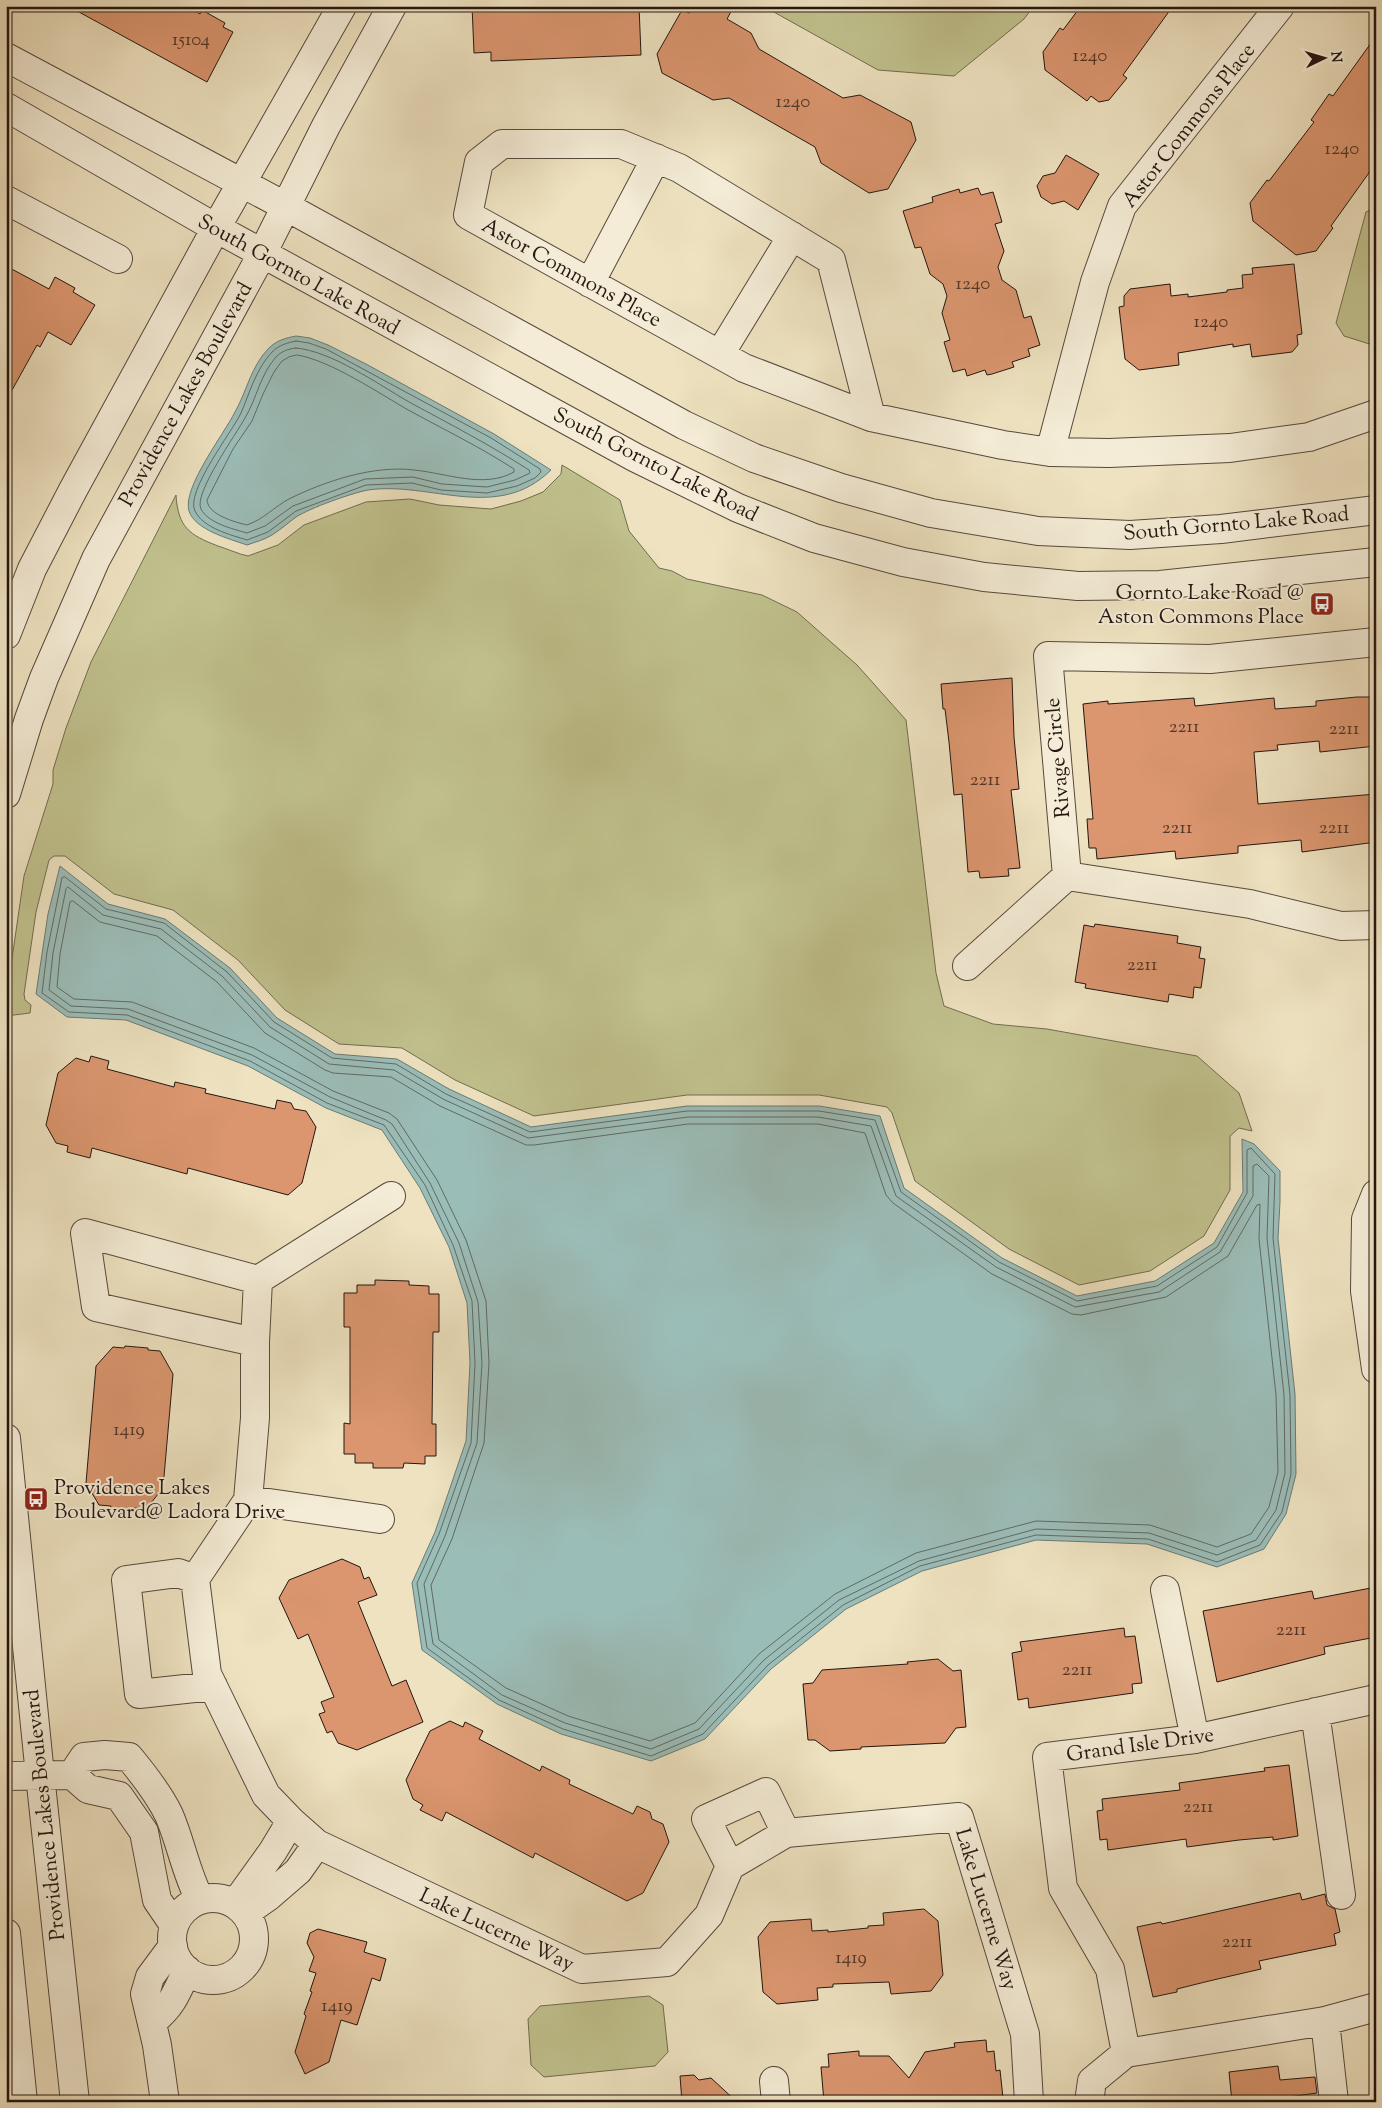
<svg xmlns="http://www.w3.org/2000/svg" width="1382" height="2108" font-family="'Sorts Mill Goudy',serif">
	<style>
		.green { fill: #c0c18d; stroke: #726c4f }
		.water { fill: #9bbdb8; stroke: #6b7a75 }
		.lines { fill: none; stroke-linecap: round; stroke-linejoin: round }
		.shore { stroke: #606a64; stroke-width: 1 }
		.building { fill: #db966f; stroke: #241611 }
		.minor-casing { stroke: #56493d; stroke-width: 30 }
		.minor { stroke: #f4ecd6; stroke-width: 28 }
		.labels { text-anchor: middle; stroke-width: 4; stroke-linejoin: round; paint-order: stroke }
		.number-label { font-size: 19px; fill: #523628 }
		.street-label { font-size: 21px; fill: #241611; stroke: #f4ecd6 }
		.poi-label { font-size: 21px; fill: #241611; stroke: #f4ecd6; text-anchor: end }
	</style>
	<rect width="100%" height="100%" fill="#eee2c0"/>
	<filter id="stains"><feTurbulence type="fractalNoise" baseFrequency=".004" numOctaves="4"/><feColorMatrix values="0 0 0 0 .2 0 0 0 0 .09 0 0 0 0 .02 0 0 0 .5 -.17"/></filter>
	<radialGradient id="worn" r=".72"><stop offset=".6" stop-color="#630" stop-opacity="0"/><stop offset="1" stop-color="#630" stop-opacity=".3"/></radialGradient>
	<!-- green -->
	<path class="green" d="M 763,6 L 1034,6 L 1024,19 L 954,76 L 878,70 Z
		M 1376,207 L 1376,346 L 1344,336 L 1336,323 L 1366,212 Z
		M 562,465 L 620,500 L 629,531 L 659,568 L 672,571 L 687,579 L 762,595 L 797,612 L 857,665 L 906,720 L 936,973 L 944,1006 L 993,1024 L 1047,1029 L 1197,1056 L 1239,1093 L 1252,1131 L 1239,1128 L 1230,1136 L 1230,1190 L 1204,1236 L 1150,1271 L 1079,1285 L 1009,1249 L 915,1181 L 892,1113 L 887,1107 L 819,1095 L 687,1095 L 534,1116 L 455,1080 L 402,1048 L 339,1044 L 285,1010 L 238,960 L 173,910 L 114,894 L 65,856 L 54,856 L 49,860 L 36,912 L 24,994 L 25,1000 L 31,1005 L 30,1013 L 6,1016 L 6,1000 L 24,876 L 53,784 L 53,770 L 66,728 L 91,662 L 176,495 C 178,527 189,535 218,546 C 228,549 238,554 248,556 L 278,545 L 304,525 L 366,502 L 410,499 L 439,505 L 491,509 L 521,501 L 543,492 L 561,474 Z
		M 649,1996 L 663,2005 L 668,2052 L 655,2066 L 544,2077 L 531,2065 L 528,2019 L 540,2006 Z"/>
	<!-- water -->
	<path class="water" d="M 296,336 L 310,338 L 328,345 L 366,364 L 494,434 L 551,470 C 497,523 431,481 368,490 C 352,493 310,508 296,517 C 288,523 280,530 272,535 C 264,540 255,542 247,545 C 230,539 195,530 189,511 C 182,488 224,434 235,412 C 247,391 251,366 269,348 C 277,340 286,338 296,336 Z
		M 60,866 L 108,904 L 165,919 L 230,968 L 277,1018 L 335,1054 L 397,1059 L 449,1089 L 531,1127 L 687,1106 L 819,1106 L 880,1116 L 904,1188 L 1002,1258 L 1077,1296 L 1155,1281 L 1214,1243 L 1243,1192 L 1242,1139 L 1254,1144 L 1280,1171 L 1280,1202 L 1278,1238 L 1295,1394 L 1296,1474 L 1286,1514 L 1264,1549 L 1217,1567 L 1147,1544 L 1036,1540 L 922,1571 L 846,1609 L 771,1669 L 705,1739 L 651,1761 L 561,1734 L 497,1704 L 422,1650 L 412,1583 L 435,1532 L 466,1441 L 470,1363 L 467,1303 L 449,1247 L 420,1188 L 382,1130 L 326,1108 L 248,1066 L 126,1020 L 67,1017 L 36,994 L 48,914 Z"/>
	<g class="lines">
		<!-- shore -->
		<path class="shore" d="M 296,341 L 309,343 L 326,349 L 363,369 L 491,438 L 540,469 L 541,472 L 535,478 L 517,486 L 487,493 L 441,490 L 412,483 L 366,485 L 296,511 L 268,532 L 247,540 C 231,535 203,528 195,511 C 185,492 232,432 241,413 C 250,392 256,369 272,352 C 279,345 287,343 296,341 Z
			M 296,348 C 331,351 378,384 409,402 C 450,424 490,445 529,470 L 530,473 L 515,480 L 487,487 L 442,484 L 413,477 L 365,479 L 293,506 L 265,526 L 247,533 C 233,529 208,523 201,509 C 193,494 237,433 245,418 C 257,398 260,375 276,357 C 282,351 288,349 296,348 Z
			M 297,355 C 330,360 380,394 410,411 C 445,430 480,447 514,469 L 514,472 C 484,489 446,473 414,470 C 374,465 325,481 289,499 C 274,507 264,519 247,525 C 235,522 208,515 207,500 L 233,449 L 252,421 L 263,394 L 274,372 L 282,361 L 289,357 Z
			M 65,877 L 106,909 L 164,923 L 227,972 L 274,1022 L 332,1058 L 396,1064 L 446,1094 L 530,1132 L 687,1111 L 819,1111 L 875,1120 L 901,1192 L 999,1262 L 1077,1301 L 1157,1286 L 1217,1247 L 1247,1193 L 1247,1150 L 1251,1148 L 1275,1174 L 1273,1238 L 1290,1395 L 1291,1474 L 1282,1512 L 1260,1545 L 1217,1562 L 1148,1539 L 1036,1535 L 920,1566 L 843,1605 L 768,1665 L 703,1734 L 651,1756 L 563,1729 L 499,1700 L 427,1648 L 417,1583 L 439,1534 L 471,1443 L 475,1363 L 472,1301 L 453,1245 L 425,1185 L 384,1125 L 327,1103 L 250,1061 L 127,1015 L 69,1012 L 42,993 L 47,952 L 62,878 Z
			M 68,887 L 103,915 L 161,929 L 222,976 L 270,1027 L 329,1064 L 394,1070 L 443,1099 L 528,1138 L 688,1117 L 818,1117 L 871,1126 L 896,1196 L 996,1267 L 1075,1307 L 1159,1292 L 1220,1252 L 1253,1196 L 1253,1166 L 1257,1164 L 1269,1176 L 1267,1238 L 1284,1395 L 1285,1473 L 1276,1510 L 1256,1540 L 1217,1555 L 1149,1533 L 1036,1529 L 919,1561 L 839,1600 L 764,1660 L 699,1729 L 651,1749 L 565,1723 L 502,1695 L 433,1644 L 424,1584 L 445,1536 L 477,1443 L 482,1363 L 478,1302 L 459,1243 L 430,1183 L 392,1124 L 386,1120 L 330,1097 L 252,1055 L 128,1009 L 71,1006 L 49,990 L 53,953 L 66,889 Z
			M 73,901 L 100,922 L 157,936 L 217,982 L 265,1033 L 325,1070 L 333,1073 L 391,1077 L 440,1106 L 526,1145 L 534,1145 L 688,1124 L 818,1124 L 865,1133 L 886,1195 L 893,1203 L 992,1274 L 1072,1314 L 1081,1315 L 1166,1297 L 1228,1256 L 1257,1205 L 1260,1204 L 1259,1239 L 1276,1395 L 1278,1472 L 1269,1507 L 1251,1534 L 1217,1547 L 1150,1525 L 1036,1521 L 916,1553 L 835,1594 L 759,1654 L 695,1723 L 650,1741 L 568,1716 L 506,1688 L 439,1640 L 431,1585 L 452,1539 L 484,1443 L 489,1363 L 486,1301 L 466,1240 L 437,1180 L 397,1119 L 389,1113 L 333,1091 L 254,1048 L 132,1002 L 74,999 L 57,987 L 60,954 L 70,902 Z"/>
	</g>
	<!-- building -->
	<path class="building" d="M 68,6 L 187,6 L 200,14 L 202,10 L 225,23 L 223,27 L 233,32 L 207,82 Z
		M 472,6 L 639,6 L 641,55 L 491,61 L 491,52 L 474,53 Z
		M 693,6 L 734,6 L 727,19 L 751,33 L 759,49 L 843,98 L 860,95 L 911,122 L 916,140 L 888,189 L 869,193 L 821,163 L 815,147 L 738,103 L 729,98 L 713,100 L 662,73 L 657,54 L 682,10 L 689,13 Z
		M 1081,6 L 1173,6 L 1123,75 L 1127,78 L 1109,100 L 1099,102 L 1091,96 L 1087,101 L 1045,70 L 1043,52 L 1060,28 L 1063,30 Z
		M 1376,36 L 1376,163 L 1331,226 L 1333,228 L 1316,251 L 1296,255 L 1253,221 L 1250,203 L 1267,180 L 1269,181 L 1314,122 L 1311,120 L 1329,94 L 1333,96 Z
		M 1066,155 L 1099,174 L 1078,210 L 1064,201 L 1052,204 L 1041,197 L 1037,186 L 1043,176 L 1055,173 Z
		M 978,188 L 981,195 L 993,192 L 1002,222 L 995,224 L 1004,251 L 998,267 L 1002,280 L 1016,290 L 1024,318 L 1031,316 L 1040,345 L 1028,349 L 1030,356 L 1012,362 L 1014,367 L 992,374 L 987,375 L 985,370 L 967,376 L 965,369 L 953,372 L 944,342 L 950,340 L 942,313 L 947,296 L 943,284 L 930,274 L 921,247 L 915,248 L 903,211 L 933,202 L 932,197 L 959,189 L 960,193 Z
		M 1294,264 L 1302,334 L 1297,335 L 1298,345 L 1292,352 L 1252,357 L 1250,344 L 1233,347 L 1233,344 L 1178,353 L 1179,365 L 1139,370 L 1125,359 L 1119,307 L 1124,306 L 1124,296 L 1130,289 L 1170,284 L 1171,296 L 1188,294 L 1188,297 L 1227,292 L 1227,290 L 1243,288 L 1242,275 L 1253,274 L 1252,268 Z
		M 6,266 L 49,289 L 55,277 L 75,288 L 73,292 L 95,305 L 71,345 L 48,332 L 40,347 L 37,345 L 6,401 Z
		M 1012,678 L 1014,737 L 1019,789 L 1011,790 L 1020,868 L 1008,869 L 1009,876 L 980,878 L 979,871 L 968,872 L 962,794 L 954,795 L 949,742 L 945,709 L 943,709 L 941,684 Z
		M 1357,697 L 1376,697 L 1376,746 L 1320,752 L 1319,741 L 1277,745 L 1278,750 L 1254,752 L 1258,804 L 1376,794 L 1376,842 L 1302,852 L 1301,840 L 1238,846 L 1238,853 L 1176,859 L 1175,851 L 1097,859 L 1096,848 L 1089,848 L 1087,819 L 1093,819 L 1083,704 L 1108,701 L 1108,704 L 1194,698 L 1195,706 L 1274,698 L 1275,709 L 1316,706 L 1316,701 Z
		M 1095,924 L 1178,936 L 1177,943 L 1201,947 L 1199,958 L 1205,959 L 1201,988 L 1194,987 L 1193,998 L 1169,994 L 1168,1002 L 1085,988 L 1086,984 L 1075,982 L 1084,925 L 1094,927 Z
		M 91,1056 L 109,1061 L 107,1069 L 174,1087 L 175,1082 L 206,1089 L 205,1093 L 275,1109 L 277,1100 L 291,1103 L 294,1109 L 306,1111 L 316,1127 L 302,1183 L 288,1195 L 188,1168 L 187,1174 L 92,1148 L 90,1158 L 67,1152 L 68,1146 L 56,1143 L 46,1125 L 58,1073 L 76,1058 L 89,1062 Z
		M 375,1280 L 409,1281 L 409,1285 L 429,1286 L 429,1294 L 439,1294 L 439,1332 L 433,1332 L 432,1424 L 436,1424 L 436,1456 L 425,1456 L 425,1464 L 404,1463 L 403,1468 L 373,1468 L 373,1463 L 355,1463 L 355,1454 L 344,1454 L 344,1423 L 350,1424 L 350,1327 L 344,1327 L 344,1293 L 357,1293 L 357,1285 L 375,1285 Z
		M 125,1346 L 148,1348 L 148,1350 L 160,1351 L 173,1374 L 163,1488 L 146,1509 L 134,1508 L 134,1510 L 110,1508 L 111,1506 L 99,1505 L 86,1483 L 96,1366 L 113,1347 L 124,1348 Z
		M 342,1559 L 360,1567 L 364,1579 L 369,1577 L 377,1595 L 358,1602 L 392,1686 L 406,1680 L 423,1722 L 357,1750 L 338,1743 L 332,1731 L 327,1733 L 319,1714 L 325,1712 L 321,1702 L 334,1697 L 308,1634 L 298,1639 L 279,1598 L 289,1580 Z
		M 1376,1587 L 1376,1637 L 1324,1647 L 1325,1654 L 1217,1682 L 1203,1611 L 1312,1591 L 1314,1599 Z
		M 1124,1628 L 1125,1637 L 1135,1636 L 1142,1683 L 1132,1684 L 1133,1693 L 1029,1708 L 1028,1698 L 1018,1700 L 1012,1653 L 1022,1651 L 1020,1642 Z
		M 938,1659 L 953,1671 L 961,1670 L 966,1727 L 956,1728 L 945,1743 L 861,1747 L 861,1749 L 830,1751 L 815,1740 L 808,1740 L 803,1684 L 813,1683 L 822,1670 L 908,1664 L 907,1662 Z
		M 450,1721 L 463,1727 L 465,1722 L 483,1731 L 479,1739 L 540,1771 L 542,1766 L 570,1780 L 569,1784 L 633,1814 L 637,1806 L 650,1812 L 652,1819 L 663,1824 L 669,1842 L 643,1893 L 627,1901 L 535,1853 L 533,1858 L 446,1812 L 442,1821 L 420,1810 L 423,1805 L 413,1799 L 406,1780 L 430,1731 Z
		M 1289,1765 L 1298,1836 L 1273,1840 L 1273,1837 L 1239,1840 L 1187,1847 L 1186,1839 L 1108,1850 L 1107,1839 L 1100,1840 L 1097,1811 L 1103,1810 L 1102,1799 L 1180,1790 L 1179,1783 L 1265,1771 L 1264,1768 Z
		M 1300,1893 L 1302,1900 L 1325,1894 L 1327,1905 L 1335,1909 L 1340,1932 L 1334,1934 L 1336,1945 L 1259,1961 L 1261,1969 L 1209,1981 L 1177,1989 L 1177,1992 L 1153,1997 L 1137,1927 L 1161,1922 L 1162,1924 Z
		M 924,1909 L 938,1921 L 942,1966 L 943,1975 L 931,1991 L 891,1994 L 889,1982 L 833,1984 L 833,1987 L 817,1988 L 818,2000 L 777,2004 L 763,1992 L 758,1937 L 770,1922 L 811,1919 L 812,1931 L 828,1930 L 828,1932 L 868,1928 L 868,1926 L 884,1925 L 883,1913 Z
		M 318,1929 L 367,1942 L 364,1952 L 386,1959 L 380,1981 L 372,1978 L 357,2025 L 341,2020 L 329,2062 L 305,2074 L 295,2052 L 306,2016 L 304,2014 L 312,1992 L 310,1991 L 316,1973 L 309,1971 L 314,1957 L 307,1943 L 310,1933 Z
		M 986,2040 L 987,2052 L 994,2051 L 996,2071 L 1000,2070 L 1003,2098 L 999,2098 L 999,2102 L 824,2102 L 821,2067 L 829,2067 L 828,2054 L 859,2051 L 859,2056 L 889,2056 L 909,2078 L 925,2052 L 955,2047 L 954,2043 Z
		M 1278,2066 L 1280,2080 L 1315,2077 L 1317,2093 L 1281,2098 L 1281,2102 L 1232,2102 L 1229,2072 Z
		M 694,2075 L 699,2080 L 711,2078 L 737,2102 L 682,2102 L 680,2076 Z"/>
	<g class="lines">
		<defs>
			<path id="minor" d="M 6,57 L 285,206 L 684,425 L 754,458 L 841,488 L 931,513 L 1038,531 L 1130,535 L 1221,529 L 1376,510
				M 6,107 L 216,228 L 636,458 L 738,508 L 814,538 L 903,562 L 984,577 L 1078,586 L 1160,585 L 1376,562
				M 6,200 L 118,259
				M 590,283 L 656,158
				M 720,354 L 792,236
				M 871,417 L 831,260 L 679,168 L 621,144 L 502,144 L 479,162 L 468,215 L 744,368 L 871,417 L 1003,445 L 1050,452 L 1109,453 L 1230,448 L 1309,437 L 1376,414
				M 1050,452 L 1095,282 L 1122,206 L 1280,6
				M 6,635 L 32,569 L 73,490 L 216,228 L 342,6
				M 1376,642 L 1210,659 L 1048,656 L 1067,876 L 1250,904 L 1341,926 L 1376,925
				M 6,794 L 29,719 L 44,678 L 96,559 L 262,254 L 326,126 L 392,6
				M 967,966 L 1067,876
				M 1376,1194 L 1366,1219 L 1365,1291 L 1376,1369
				M 258,1280 L 391,1196
				M 255,1342 L 96,1307 L 85,1233 L 258,1280 L 255,1342 L 255,1418 L 248,1500 L 195,1579 L 207,1674 L 266,1795 L 291,1821 L 317,1844 L 582,1969 L 667,1962 L 709,1915 L 730,1866 L 786,1833 L 959,1817 L 1025,2034 L 1029,2102
				M 6,1438 L 40,1775 L 75,2102
				M 248,1500 L 380,1519
				M 195,1579 L 178,1573 L 126,1580 L 139,1694 L 213,1686
				M 1165,1590 L 1195,1739
				M 1376,1699 L 1195,1739 L 1047,1757 L 1063,1888 L 1110,1969 L 1126,2053 L 1325,2021 L 1376,2007
				M 1315,1712 L 1341,1895
				M 72,1775 L 84,1757 L 105,1755 L 129,1757 C 144,1775 159,1794 169,1815 C 181,1843 186,1873 200,1900
				M 6,1776 L 72,1775 L 88,1789 L 119,1796 L 144,1832 L 157,1900 L 174,1925
				M 730,1866 L 706,1819 L 766,1792 L 786,1833
				M172 1939a41 41 0 1 1 82 0a41 41 0 1 1-82 0Z
				M 235,1904 L 273,1851 L 291,1821
				M 245,1913 L 269,1896 L 298,1871 L 317,1844
				M 6,1933 L 23,2102
				M 153,2021 C 172,2006 177,1992 187,1970
				M 1325,2021 L 1334,2102
				M 774,2081 L 776,2102
				M 165,2102 L 157,2045 L 145,1994 L 150,1977 L 173,1946
				M 1089,2102 L 1092,2081 L 1126,2053"/>
		</defs>
		<!-- minor casing -->
		<use href="#minor" class="minor-casing"/>
		<!-- minor -->
		<use href="#minor" class="minor"/>
	</g>
	<!-- icons -->
	<defs>
		<symbol id="bus-square" viewBox="-11 -11 22 22"><rect x="-9" y="-9" width="18" height="18" rx="4" fill="#8f2418" stroke="#f4ecd6"/><path d="M-5-6H5V4H4V6H2V4H-2V6H-4V4H-5ZM-3.5-4V0h7V-4ZM-3.5 1.2v1.5H-2V1.2ZM2 1.2v1.5H3.5V1.2Z" fill="#fff"/></symbol>
	</defs>
	<g fill-rule="evenodd">
		<use href="#bus-square" x="1308" y="590" width="28" height="28"/>
		<use href="#bus-square" x="22" y="1485" width="28" height="28"/>
	</g>
	<g class="labels">
		<!-- number labels -->
		<g class="number-label">
			<text x="191" y="45">15104</text>
			<text x="1090" y="61">1240</text>
			<text x="793" y="107">1240</text>
			<text x="1342" y="154">1240</text>
			<text x="973" y="289">1240</text>
			<text x="1211" y="327">1240</text>
			<text x="1184" y="732">2211</text>
			<text x="1344" y="734">2211</text>
			<text x="985" y="785">2211</text>
			<text x="1177" y="833">2211</text>
			<text x="1334" y="833">2211</text>
			<text x="1142" y="970">2211</text>
			<text x="129" y="1435">1419</text>
			<text x="1291" y="1635">2211</text>
			<text x="1077" y="1675">2211</text>
			<text x="1198" y="1812">2211</text>
			<text x="1237" y="1947">2211</text>
			<text x="851" y="1963">1419</text>
			<text x="337" y="2011">1419</text>
		</g>
		<!-- street labels -->
		<g class="street-label">
			<text transform="translate(1188 125) rotate(-52)" y="7">Astor Commons Place</text>
			<text transform="translate(572 272) rotate(29)" y="7">Astor Commons Place</text>
			<text transform="translate(299 274) rotate(29)" y="7">South Gornto Lake Road</text>
			<text transform="translate(185 394) rotate(-61)" y="7">Providence Lakes Boulevard</text>
			<text transform="translate(656 464) rotate(27)" y="7">South Gornto Lake Road</text>
			<text transform="translate(1236 523) rotate(-5)" y="7">South Gornto Lake Road</text>
			<text transform="translate(1057 758) rotate(-95)" y="7">Rivage Circle</text>
			<text transform="translate(1140 1744) rotate(-8)" y="7">Grand Isle Drive</text>
			<text transform="translate(44 1815) rotate(-96)" y="7">Providence Lakes Boulevard</text>
			<text transform="translate(987 1909) rotate(73)" y="7">Lake Lucerne Way</text>
			<text transform="translate(497 1929) rotate(25)" y="7">Lake Lucerne Way</text>
		</g>
		<!-- poi labels -->
		<g class="poi-label">
			<text x="1304" y="599">Gornto Lake Road @<tspan x="1304" dy="24">Aston Commons Place</tspan></text>
			<text x="54" y="1494" text-anchor="start">Providence Lakes<tspan x="54" dy="24">Boulevard@ Ladora Drive</tspan></text>
		</g>
	</g>
	<!-- margin -->
	<rect width="1382" height="2108" fill="none" stroke="#eee2c0" stroke-width="25"/>
	<rect x="8" y="8" width="1367" height="2093" fill="none" stroke="#241611" stroke-width="2.5"/>
	<rect x="12" y="12" width="1357" height="2083" fill="none" stroke="#241611"/>
	<!-- north arrow -->
	<g transform="translate(1324 58) rotate(85)" stroke="#f4ecd6" stroke-width="4" paint-order="stroke">
	<path d="M0-4L9 19L0 12L-9 19Z" fill="#241611"/>
	<text y="-8" font-size="14" font-weight="bold" text-anchor="middle" fill="#241611">N</text>
	</g>
	<rect width="100%" height="100%" filter="url(#stains)"/>
	<rect width="100%" height="100%" fill="url(#worn)"/>
</svg>
